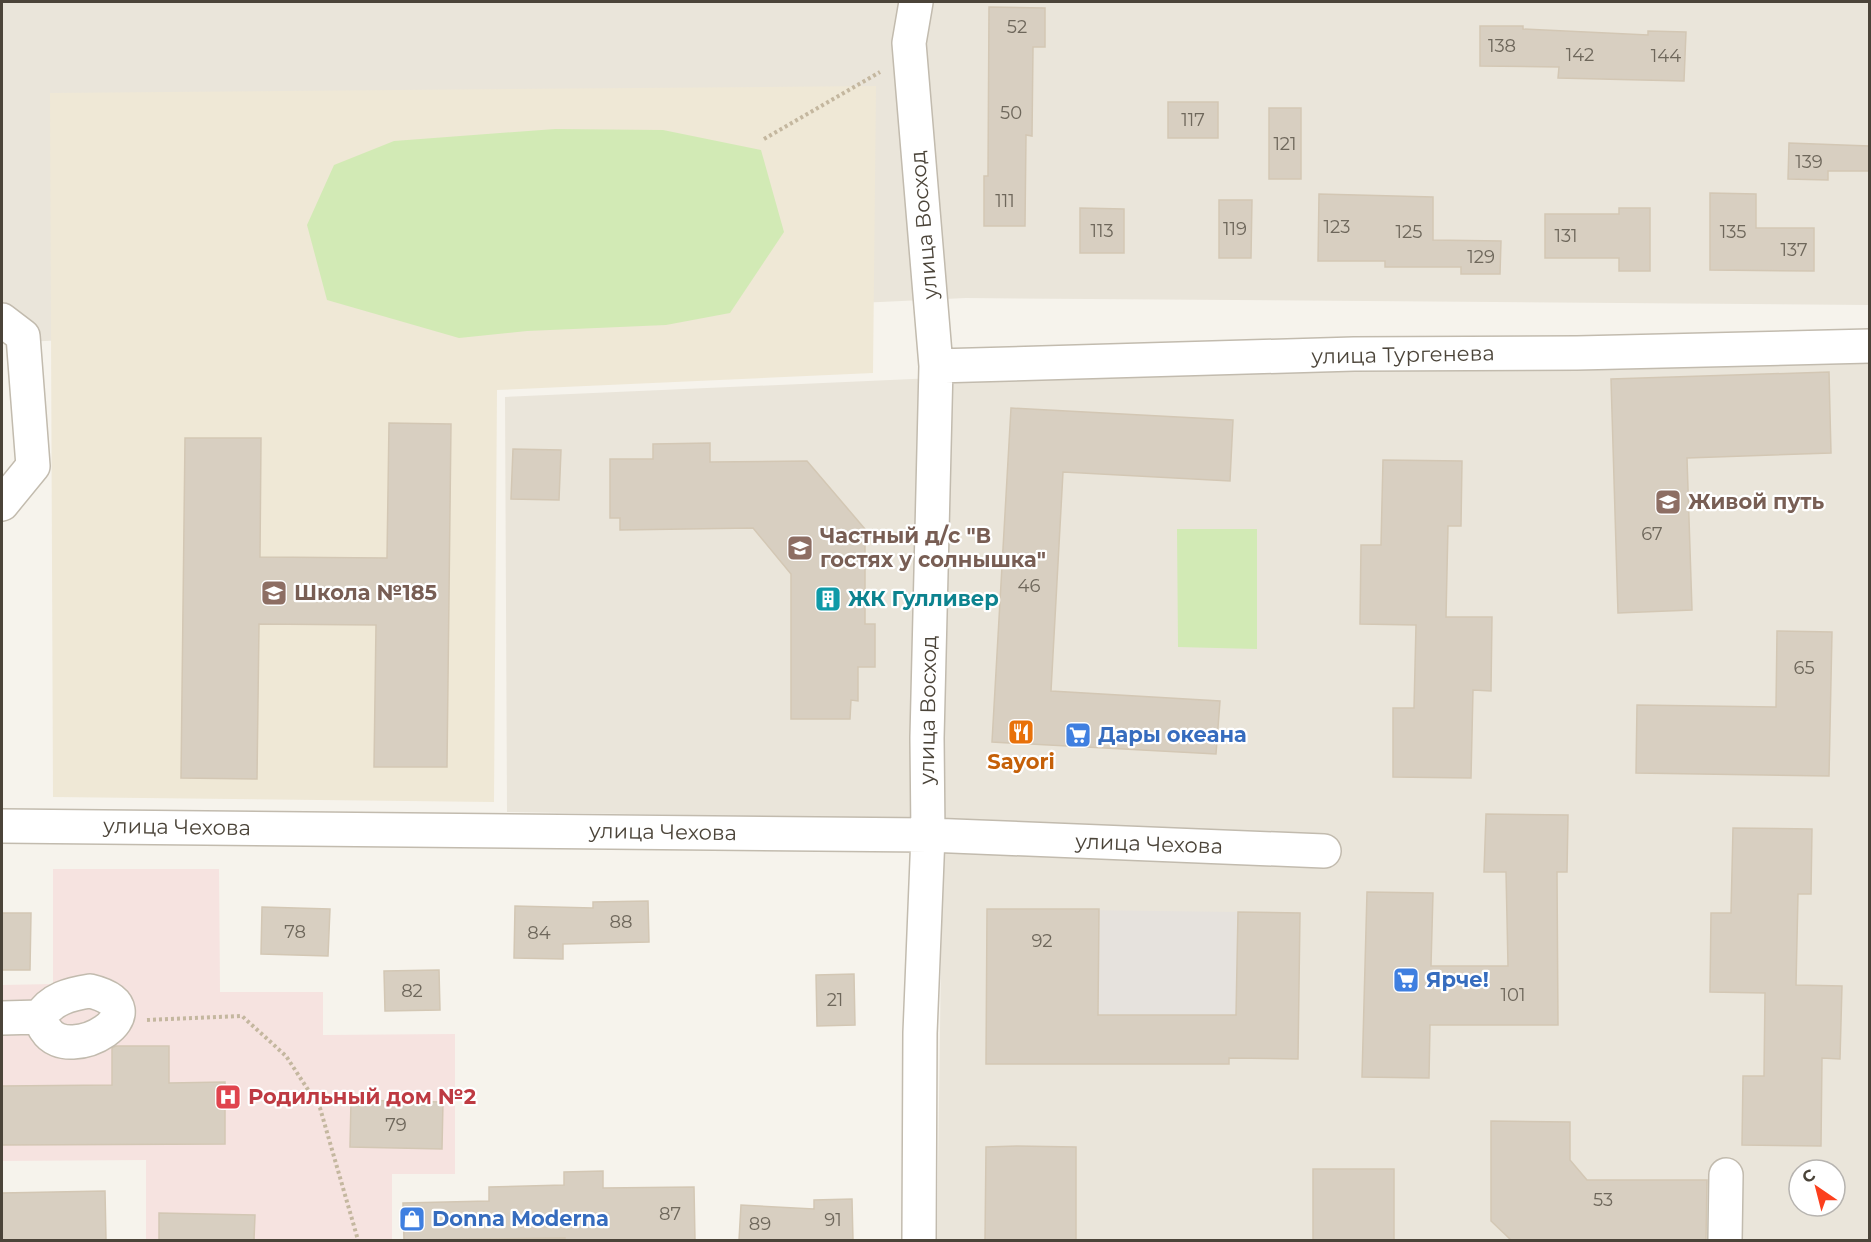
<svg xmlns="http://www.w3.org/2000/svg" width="1871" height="1242" font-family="Montserrat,sans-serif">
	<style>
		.residential { fill: #eae5da; fill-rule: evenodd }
		.industrial { fill: #e6e2dd }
		.education { fill: #efe8d6 }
		.medical { fill: #f6e3e0 }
		.green { fill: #d2eab5 }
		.building { fill: #d8cfc1; stroke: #d3c7b4; stroke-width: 1.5 }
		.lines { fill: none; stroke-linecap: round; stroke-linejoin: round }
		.minor-casing { stroke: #c2bbae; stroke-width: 36 }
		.path { stroke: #c4b79f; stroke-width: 4; stroke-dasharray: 3 3; stroke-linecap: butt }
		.minor { stroke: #fff; stroke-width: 33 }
		.labels { text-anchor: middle; stroke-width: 4.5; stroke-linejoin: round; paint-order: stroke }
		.number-label { font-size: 18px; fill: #6e675b }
		.street-label { font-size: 21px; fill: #4b4439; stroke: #fff }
		.education-label { font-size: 21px; font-weight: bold; fill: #785e54; stroke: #fff; text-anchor: start }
		.culture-label { font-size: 21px; font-weight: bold; fill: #0d838f; stroke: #fff; text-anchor: start }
		.shop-label { font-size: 21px; font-weight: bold; fill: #366cbe; stroke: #fff; text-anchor: start }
		.food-label { font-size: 21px; font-weight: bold; fill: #c56008; stroke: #fff }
		.health-label { font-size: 21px; font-weight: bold; fill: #be3a42; stroke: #fff; text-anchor: start }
	</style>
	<rect width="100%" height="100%" fill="#f6f3ec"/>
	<!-- residential -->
	<path class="residential" d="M 2,2 L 1869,2 L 1869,305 L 966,298 L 2,343 Z
		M 1869,362 L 1869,1240 L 937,1240 L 943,819 L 507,812 L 505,397 L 957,377 ZM 1799,1170 L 1835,1170 L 1835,1206 L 1799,1206 Z"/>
	<!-- industrial -->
	<path class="industrial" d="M 987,909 L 1238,912 L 1236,1016 L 986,1015 Z"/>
	<!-- education -->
	<path class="education" d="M 876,86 L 873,373 L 497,390 L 494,802 L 53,797 L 50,93 Z"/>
	<!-- medical -->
	<path class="medical" d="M 53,869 L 219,869 L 220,992 L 323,992 L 323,1035 L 455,1034 L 455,1174 L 392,1174 L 392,1240 L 146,1240 L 146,1160 L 2,1161 L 2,985 L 53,984 Z"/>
	<!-- green -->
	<path class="green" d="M 555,129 L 663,130 L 761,150 L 784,232 L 730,313 L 666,325 L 527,331 L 459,338 L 327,300 L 307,225 L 334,165 L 394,141 Z
		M 1177,529 L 1257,529 L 1257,649 L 1178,647 Z"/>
	<!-- building -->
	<path class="building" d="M 989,7 L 1045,8 L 1045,47 L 1033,47 L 1032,136 L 1026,135 L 1025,226 L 984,226 L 984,176 L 988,176 Z
		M 1480,26 L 1523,26 L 1523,29 L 1648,35 L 1648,31 L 1686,32 L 1684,81 L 1558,78 L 1559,67 L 1480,66 Z
		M 1168,102 L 1218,102 L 1218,138 L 1168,138 Z
		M 1269,108 L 1301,108 L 1301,179 L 1269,179 Z
		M 1789,143 L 1869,146 L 1869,171 L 1828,171 L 1828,180 L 1788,179 Z
		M 1710,193 L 1756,194 L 1756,228 L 1814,228 L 1814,271 L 1710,270 Z
		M 1319,194 L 1433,197 L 1433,240 L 1501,241 L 1500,274 L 1461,274 L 1461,267 L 1385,267 L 1385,261 L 1318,261 Z
		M 1219,200 L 1252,200 L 1251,258 L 1219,258 Z
		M 1080,208 L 1124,209 L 1124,253 L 1080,253 Z
		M 1619,208 L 1650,208 L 1650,271 L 1619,271 L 1619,258 L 1545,258 L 1545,214 L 1619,214 Z
		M 1829,372 L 1831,453 L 1687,458 L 1692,610 L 1618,613 L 1611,379 Z
		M 1011,408 L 1233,420 L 1230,481 L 1063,472 L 1051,691 L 1220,701 L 1216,754 L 992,742 Z
		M 389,423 L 451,424 L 447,767 L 374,767 L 376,625 L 259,624 L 257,779 L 181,778 L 185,438 L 261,438 L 260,557 L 387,558 Z
		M 710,443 L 710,462 L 807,461 L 865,529 L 865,624 L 875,624 L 875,667 L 858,667 L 858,701 L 851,700 L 850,719 L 791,719 L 791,574 L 753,528 L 620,530 L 620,518 L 610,518 L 610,459 L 653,459 L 653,444 Z
		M 513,449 L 561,450 L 559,500 L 511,499 Z
		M 1383,460 L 1462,461 L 1461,526 L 1448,526 L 1446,617 L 1492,617 L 1491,691 L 1473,690 L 1471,778 L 1393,777 L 1393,708 L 1414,708 L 1416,625 L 1360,624 L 1361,545 L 1381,545 Z
		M 1777,631 L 1832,632 L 1829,776 L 1636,773 L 1637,705 L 1776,707 Z
		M 1486,814 L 1568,815 L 1567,872 L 1557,872 L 1558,1025 L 1430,1025 L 1429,1078 L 1362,1077 L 1367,892 L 1433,893 L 1431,966 L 1508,966 L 1506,872 L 1484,872 Z
		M 1733,828 L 1812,829 L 1811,894 L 1798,894 L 1796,985 L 1842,986 L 1840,1059 L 1822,1058 L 1821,1146 L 1742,1145 L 1743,1076 L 1764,1076 L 1765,993 L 1710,992 L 1711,913 L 1731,913 Z
		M 648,901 L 649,942 L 563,944 L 563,959 L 514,958 L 515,906 L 593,908 L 593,902 Z
		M 262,907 L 330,909 L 328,956 L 261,954 Z
		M 987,909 L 1099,909 L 1098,1015 L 1236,1015 L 1238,912 L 1300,913 L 1298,1059 L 1229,1058 L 1229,1064 L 986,1064 Z
		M 2,913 L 31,913 L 30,970 L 2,970 Z
		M 439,970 L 440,1010 L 385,1011 L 384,971 Z
		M 854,974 L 855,1025 L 817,1026 L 816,975 Z
		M 116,1046 L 169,1046 L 169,1083 L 225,1082 L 225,1144 L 2,1145 L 2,1086 L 112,1085 L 112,1048 Z
		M 351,1100 L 443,1102 L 442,1149 L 350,1147 Z
		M 1491,1121 L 1570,1122 L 1570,1160 L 1587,1180 L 1707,1180 L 1706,1240 L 1511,1240 L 1491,1221 Z
		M 1017,1146 L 1076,1147 L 1076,1240 L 985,1240 L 986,1147 Z
		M 1313,1169 L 1394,1169 L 1394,1240 L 1313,1240 Z
		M 603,1171 L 603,1188 L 694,1187 L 695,1240 L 565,1240 L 565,1238 L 404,1240 L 403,1203 L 489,1201 L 489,1187 L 564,1185 L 564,1172 Z
		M 105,1191 L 106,1240 L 2,1240 L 2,1193 Z
		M 852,1199 L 853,1240 L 739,1240 L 741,1205 L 814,1209 L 814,1200 Z
		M 159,1213 L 255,1215 L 254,1240 L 159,1240 Z"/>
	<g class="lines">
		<defs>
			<path id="minor" d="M 916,2 L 909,43 L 936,366 L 927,738 L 928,835 L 920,1033 L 919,1240
				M 2,320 L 23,336 L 33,466 L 2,504
				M 936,366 L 1354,354 L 1577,353 L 1870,346
				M 2,826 L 928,835 L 1324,851
				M 90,991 C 165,1009 69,1067 46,1030 C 43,1027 42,1021 40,1017 C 51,999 70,994 90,991 Z
				M 2,1018 L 40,1017
				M 1725,1240 L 1726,1175"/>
		</defs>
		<!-- minor casing -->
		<use href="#minor" class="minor-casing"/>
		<!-- path -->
		<path class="path" d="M 764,139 L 880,72
			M 147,1020 L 242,1016 L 286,1056 L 320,1108 L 358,1240"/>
		<!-- minor -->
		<use href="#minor" class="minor"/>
	</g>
	<!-- icons -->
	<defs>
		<symbol id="school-square" viewBox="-11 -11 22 22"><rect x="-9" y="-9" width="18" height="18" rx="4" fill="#8d6e63" stroke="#fff"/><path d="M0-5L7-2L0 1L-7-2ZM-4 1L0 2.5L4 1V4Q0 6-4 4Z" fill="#fff"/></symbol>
		<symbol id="building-square" viewBox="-11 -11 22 22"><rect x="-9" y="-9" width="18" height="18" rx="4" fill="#0f9aa8" stroke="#fff"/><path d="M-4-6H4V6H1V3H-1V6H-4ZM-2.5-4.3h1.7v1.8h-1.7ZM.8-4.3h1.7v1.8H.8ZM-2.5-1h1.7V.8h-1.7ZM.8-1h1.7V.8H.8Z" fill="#fff"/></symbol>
		<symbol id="restaurant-square" viewBox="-11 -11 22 22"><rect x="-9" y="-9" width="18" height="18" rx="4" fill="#e8710a" stroke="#fff"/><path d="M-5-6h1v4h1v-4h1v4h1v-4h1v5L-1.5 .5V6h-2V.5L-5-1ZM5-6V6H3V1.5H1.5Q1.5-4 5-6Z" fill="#fff"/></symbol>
		<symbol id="supermarket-square" viewBox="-11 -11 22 22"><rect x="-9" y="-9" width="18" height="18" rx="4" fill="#3f7fe0" stroke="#fff"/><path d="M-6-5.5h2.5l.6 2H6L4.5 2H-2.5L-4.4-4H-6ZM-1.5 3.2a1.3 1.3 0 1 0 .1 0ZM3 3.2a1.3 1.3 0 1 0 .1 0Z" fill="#fff"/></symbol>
		<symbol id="hospital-square" viewBox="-11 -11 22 22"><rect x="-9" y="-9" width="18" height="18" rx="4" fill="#e0444e" stroke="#fff"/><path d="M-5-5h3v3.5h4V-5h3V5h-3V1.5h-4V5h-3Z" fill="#fff"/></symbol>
		<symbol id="shop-square" viewBox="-11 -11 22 22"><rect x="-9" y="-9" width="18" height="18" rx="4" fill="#3f7fe0" stroke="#fff"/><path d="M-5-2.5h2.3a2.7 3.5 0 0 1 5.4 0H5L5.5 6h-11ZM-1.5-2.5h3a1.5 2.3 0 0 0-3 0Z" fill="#fff"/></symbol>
	</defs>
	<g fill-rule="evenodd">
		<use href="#school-square" x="1653" y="487" width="30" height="30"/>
		<use href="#school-square" x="785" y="533" width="30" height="30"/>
		<use href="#school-square" x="259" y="578" width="30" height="30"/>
		<use href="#building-square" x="813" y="584" width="30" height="30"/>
		<use href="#restaurant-square" x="1006" y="717" width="30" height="30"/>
		<use href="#supermarket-square" x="1063" y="720" width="30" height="30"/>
		<use href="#supermarket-square" x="1391" y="965" width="30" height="30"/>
		<use href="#hospital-square" x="213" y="1082" width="30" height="30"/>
		<use href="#shop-square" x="397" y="1204" width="30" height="30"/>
	</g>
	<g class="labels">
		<!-- number labels -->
		<g class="number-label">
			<text x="1017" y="33">52</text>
			<text x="1502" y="52">138</text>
			<text x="1580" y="61">142</text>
			<text x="1666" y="62">144</text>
			<text x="1011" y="119">50</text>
			<text x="1193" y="126">117</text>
			<text x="1285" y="150">121</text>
			<text x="1809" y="168">139</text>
			<text x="1005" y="207">111</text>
			<text x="1337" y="233">123</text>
			<text x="1235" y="235">119</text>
			<text x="1102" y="237">113</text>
			<text x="1409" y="238">125</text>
			<text x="1733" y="238">135</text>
			<text x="1566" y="242">131</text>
			<text x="1794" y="256">137</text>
			<text x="1481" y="263">129</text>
			<text x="1652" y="540">67</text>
			<text x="1029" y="592">46</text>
			<text x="1804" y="674">65</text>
			<text x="621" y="928">88</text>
			<text x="295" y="938">78</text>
			<text x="539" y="939">84</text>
			<text x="1042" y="947">92</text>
			<text x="412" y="997">82</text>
			<text x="1513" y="1001">101</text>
			<text x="835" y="1006">21</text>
			<text x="396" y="1131">79</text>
			<text x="1603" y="1206">53</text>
			<text x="670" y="1220">87</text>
			<text x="833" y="1226">91</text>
			<text x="760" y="1230">89</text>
		</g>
		<!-- street labels -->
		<g class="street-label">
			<text transform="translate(924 225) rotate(-95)" y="7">улица Восход</text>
			<text transform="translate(1403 355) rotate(-1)" y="7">улица Тургенева</text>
			<text transform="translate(928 710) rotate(-89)" y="7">улица Восход</text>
			<text transform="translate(177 827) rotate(1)" y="7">улица Чехова</text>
			<text transform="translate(663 832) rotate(1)" y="7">улица Чехова</text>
			<text transform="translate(1149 844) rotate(2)" y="7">улица Чехова</text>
		</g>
		<!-- education labels -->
		<g class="education-label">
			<text x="1688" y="509">Живой путь</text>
			<text x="820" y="543">Частный д/c "В<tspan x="820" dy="24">гостях у солнышка"</tspan></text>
			<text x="294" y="600">Школа №185</text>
		</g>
		<!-- culture labels -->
		<g class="culture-label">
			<text x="848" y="606">ЖК Гулливер</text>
		</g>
		<!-- shop labels -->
		<g class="shop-label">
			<text x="1098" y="742">Дары океана</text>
			<text x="1426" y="987">Ярче!</text>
			<text x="432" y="1226">Donna Moderna</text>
		</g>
		<!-- food labels -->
		<g class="food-label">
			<text x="1021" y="769">Sayori</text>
		</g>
		<!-- health labels -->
		<g class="health-label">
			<text x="248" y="1104">Родильный дом №2</text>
		</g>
	</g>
	<!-- border -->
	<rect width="1871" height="1242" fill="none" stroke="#4b4439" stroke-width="6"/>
	<!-- north arrow -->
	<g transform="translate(1817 1188) rotate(325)"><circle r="28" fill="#ffffff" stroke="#b7b4b0" stroke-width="1.5"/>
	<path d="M0-4.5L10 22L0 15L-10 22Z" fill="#fc3f1d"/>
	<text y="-9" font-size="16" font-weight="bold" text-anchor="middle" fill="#4b4439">С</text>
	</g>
</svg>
